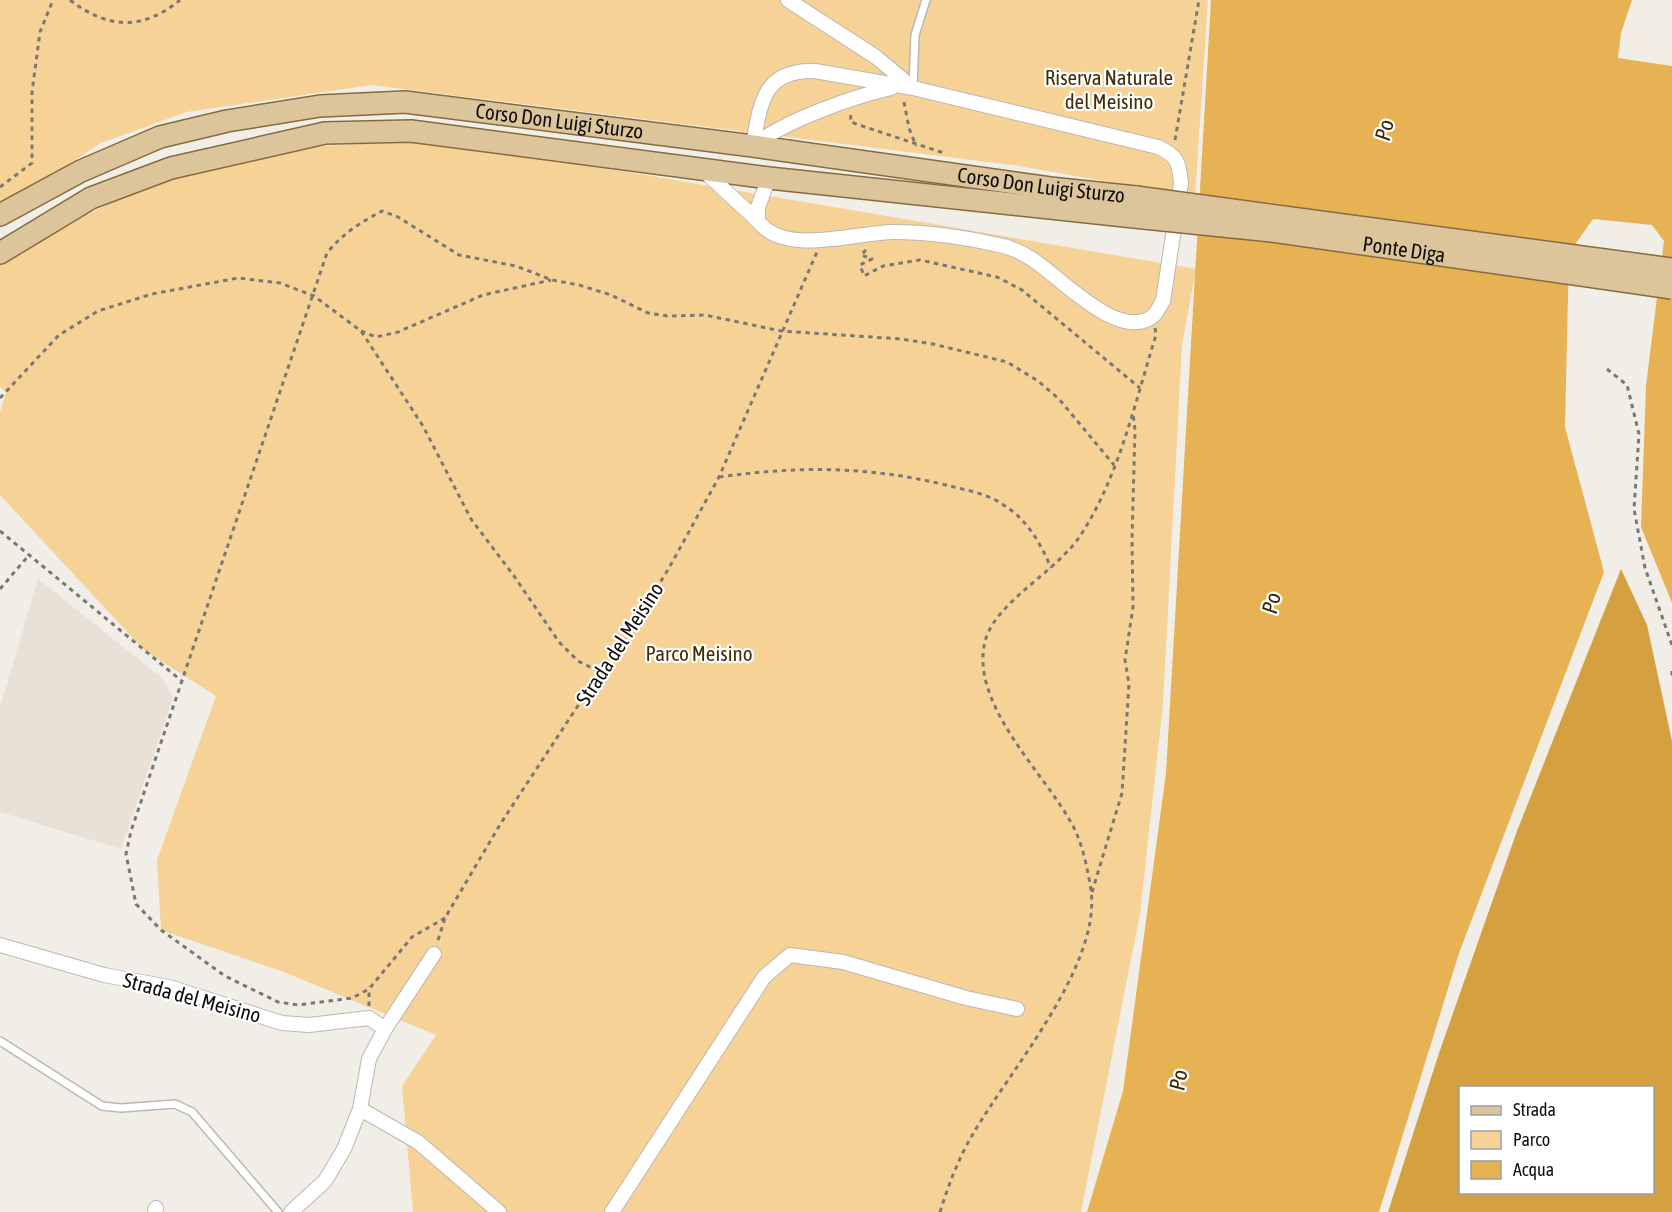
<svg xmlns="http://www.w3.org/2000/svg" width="1672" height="1212" font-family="'Asap Condensed',sans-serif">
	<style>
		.built { fill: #e9e1d5 }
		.green { fill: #f6d297 }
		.forest { fill: #d4a040; fill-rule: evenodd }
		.water { fill: #e7b254 }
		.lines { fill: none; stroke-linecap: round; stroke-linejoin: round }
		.service-casing { stroke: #bbb8b2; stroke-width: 10 }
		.minor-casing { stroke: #bbb8b2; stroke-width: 16 }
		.primary-casing { stroke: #856b3d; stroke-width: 24 }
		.path { stroke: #7a7874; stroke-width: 3; stroke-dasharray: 4.5 4.5; stroke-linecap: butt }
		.service { stroke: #fff; stroke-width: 7 }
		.minor { stroke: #fff; stroke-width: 14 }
		.primary { stroke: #dcc49b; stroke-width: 21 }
		.primary-bridge-casing { stroke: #856b3d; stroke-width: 24; stroke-linecap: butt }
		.primary-bridge { stroke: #dcc49b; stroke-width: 21 }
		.labels { text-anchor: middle; stroke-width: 4.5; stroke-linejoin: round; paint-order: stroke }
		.park-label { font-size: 21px; fill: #432e04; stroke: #fff }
		.street-label { font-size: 21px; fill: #0f0e0c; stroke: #fff }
		.water-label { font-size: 22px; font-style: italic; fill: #3b2700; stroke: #fff }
	</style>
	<rect width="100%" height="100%" fill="#f1eee8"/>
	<!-- built -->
	<path class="built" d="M 38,579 L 163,679 L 173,698 L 121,849 L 0,812 L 0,707 Z"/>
	<!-- green -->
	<path class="green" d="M 0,0 L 1208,0 L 1195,197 L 1019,166 L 372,85 L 187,112 L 101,143 L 0,209 Z
		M 417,140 L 646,175 L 1196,269 L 1182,345 L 1163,704 L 1140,914 L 1081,1212 L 413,1212 L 402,1086 L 436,1035 L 284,972 L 161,930 L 157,860 L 216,696 L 144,650 L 0,495 L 0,412 L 6,392 L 0,387 L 0,265 C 84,212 176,165 276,151 C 323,145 370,143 417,140 Z"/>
	<!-- forest -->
	<path class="forest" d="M 1621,569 L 1647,625 L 1672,741 L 1672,1212 L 1388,1212 L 1439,1053 L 1517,831 ZM 1460,1088 L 1652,1088 L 1652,1192 L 1460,1192 Z"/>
	<!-- water -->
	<path class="water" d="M 1211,0 L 1632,0 L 1621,33 L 1618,58 L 1672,66 L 1672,603 L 1641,527 L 1646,386 L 1664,241 L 1652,225 L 1593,219 L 1569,253 L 1565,427 L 1604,572 L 1459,953 L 1379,1212 L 1087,1212 L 1123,1091 L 1166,773 Z"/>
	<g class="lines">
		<defs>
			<path id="service" d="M 913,88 L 915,35 L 926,0
				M 0,1041 L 102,1106 L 121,1108 L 175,1104 L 192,1112 L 278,1212"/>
			<path id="minor" d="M 788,0 L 876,57 L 913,88
				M 753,146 C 760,104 763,69 815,71 L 913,88 L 1158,147 C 1178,156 1179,163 1181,183 L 1163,301 C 1160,305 1157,313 1153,316 C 1119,343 1059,276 1032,259 C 1021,252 1007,246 994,244 C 962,237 926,232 894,232 C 857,232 783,257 758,221
				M 753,146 C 784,121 852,97 891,88
				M 704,171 L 758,221 L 758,207 L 769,178
				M 0,945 L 104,975 L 169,987 L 282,1023 L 309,1025 L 369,1018 L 385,1029 L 369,1059 L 360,1109 L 344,1149 L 325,1181 L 291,1212
				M 385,1029 L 434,954
				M 360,1109 L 418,1142 L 499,1212
				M 155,1212 L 156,1208
				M 612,1212 L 764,977 L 790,955 L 843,962 L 966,998 L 1017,1009"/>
			<g id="primary">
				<path id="s1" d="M 0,215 L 81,171 L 160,137 L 227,121 L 320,106 L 405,102 L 753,146 L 1050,188 L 1136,197"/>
				<path d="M 0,253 L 91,198 L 171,168 L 325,133 L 411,131 L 769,178 L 1134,217"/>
			</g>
		</defs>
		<!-- service casing -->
		<use href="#service" class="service-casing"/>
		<!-- minor casing -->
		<use href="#minor" class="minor-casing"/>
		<!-- primary casing -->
		<use href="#primary" class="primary-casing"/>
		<!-- path -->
		<path class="path" d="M 70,0 C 108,29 142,31 180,0
			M 904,102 L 909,128 L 916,146
			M 851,115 L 850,121 L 856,124 L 944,153
			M 1175,140 L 1199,0
			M 0,187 L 32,163 L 32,92 L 40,32 L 53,0
			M 866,250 L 861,255 L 872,259 L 860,265 L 864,276 L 883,266 L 920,260 L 997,277 L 1022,290 L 1140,388
			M 361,331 L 376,337 L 398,332 L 483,295 L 551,280
			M 1607,369 L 1627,385 L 1639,434 L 1634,509 L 1645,568 L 1672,645
			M 0,398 L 59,335 L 98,311 L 152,294 L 238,278 L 280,283 L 314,296 L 361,331 L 423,426 L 471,519 L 514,576 L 559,642 L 578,661 L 600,672
			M 719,477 C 798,466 867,466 946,485 C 965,490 986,493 1002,504 C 1027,519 1040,542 1051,568
			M 0,531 L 183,682
			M 0,589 L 29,555
			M 1672,671 L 1672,676
			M 1092,892 L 1122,793 L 1129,684 L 1125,660 L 1133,607 L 1132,540 L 1135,430 L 1133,413
			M 445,918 L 412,937 L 369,989 L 352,998 L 298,1005 L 278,1002 L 225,976 L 161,930 L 136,904 L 126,854 L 131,831 L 327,253 C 342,234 361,222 382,211 L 398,217 L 459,255 L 516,266 L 552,280 L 579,285 L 611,295 L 648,313 L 668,316 L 705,315 L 781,331 L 901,339 L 933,344 L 1007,362 L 1038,381 L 1059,399 L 1114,465
			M 438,940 L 445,918 L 501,823 L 600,672 L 631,630 L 669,568 L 719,477 L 817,252
			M 369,1006 L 369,989
			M 940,1212 C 948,1186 959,1157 973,1134 C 1010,1070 1101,966 1091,890 C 1087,866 1082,840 1069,819 C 1041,770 967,700 986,638 C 998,601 1058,570 1080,536 C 1119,477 1135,402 1156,335 L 1155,328"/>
		<!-- service -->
		<use href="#service" class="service"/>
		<!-- minor -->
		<use href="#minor" class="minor"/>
		<!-- primary -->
		<use href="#primary" class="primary"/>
		<defs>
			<g id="primary-bridge">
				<path d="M 1136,197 L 1672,269"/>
				<path id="s2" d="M 1134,217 L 1272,231 L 1672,288"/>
			</g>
		</defs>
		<!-- primary-bridge casing -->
		<use href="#primary-bridge" class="primary-bridge-casing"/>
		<!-- primary-bridge -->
		<use href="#primary-bridge" class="primary-bridge"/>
	</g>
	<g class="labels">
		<!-- park labels -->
		<g class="park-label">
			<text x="1109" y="85">Riserva Naturale<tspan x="1109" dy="24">del Meisino</tspan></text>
			<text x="699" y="661">Parco Meisino</text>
		</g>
		<!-- street labels -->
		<g class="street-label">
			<text dy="7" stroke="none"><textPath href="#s1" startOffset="582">Corso Don Luigi Sturzo</textPath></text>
			<text dy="7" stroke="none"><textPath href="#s1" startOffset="1068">Corso Don Luigi Sturzo</textPath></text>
			<text dy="7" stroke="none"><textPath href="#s2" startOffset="272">Ponte Diga</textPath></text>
			<text transform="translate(620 644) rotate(-57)" y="7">Strada del Meisino</text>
			<text transform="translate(192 998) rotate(15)" y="7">Strada del Meisino</text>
		</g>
		<!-- water labels -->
		<g class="water-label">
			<text transform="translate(1384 130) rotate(-77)" y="8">Po</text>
			<text transform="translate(1271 603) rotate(-77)" y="8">Po</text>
			<text transform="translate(1178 1080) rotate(-81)" y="8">Po</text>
		</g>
	</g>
	<!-- legend -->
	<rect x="1459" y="1086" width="195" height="108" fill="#ffffff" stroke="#9f9f9e" stroke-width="1.5"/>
	<rect x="1471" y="1106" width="30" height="9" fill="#dcc49b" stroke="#9f9f9e" stroke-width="1.5"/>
	<text x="1513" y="1116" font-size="18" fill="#0f0e0c">Strada</text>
	<rect x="1471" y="1131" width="30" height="18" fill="#f6d297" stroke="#9f9f9e" stroke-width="1.5"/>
	<text x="1513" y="1146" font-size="18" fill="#0f0e0c">Parco</text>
	<rect x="1471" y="1161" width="30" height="18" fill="#e7b254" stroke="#9f9f9e" stroke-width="1.5"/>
	<text x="1513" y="1176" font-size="18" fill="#0f0e0c">Acqua</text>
</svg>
